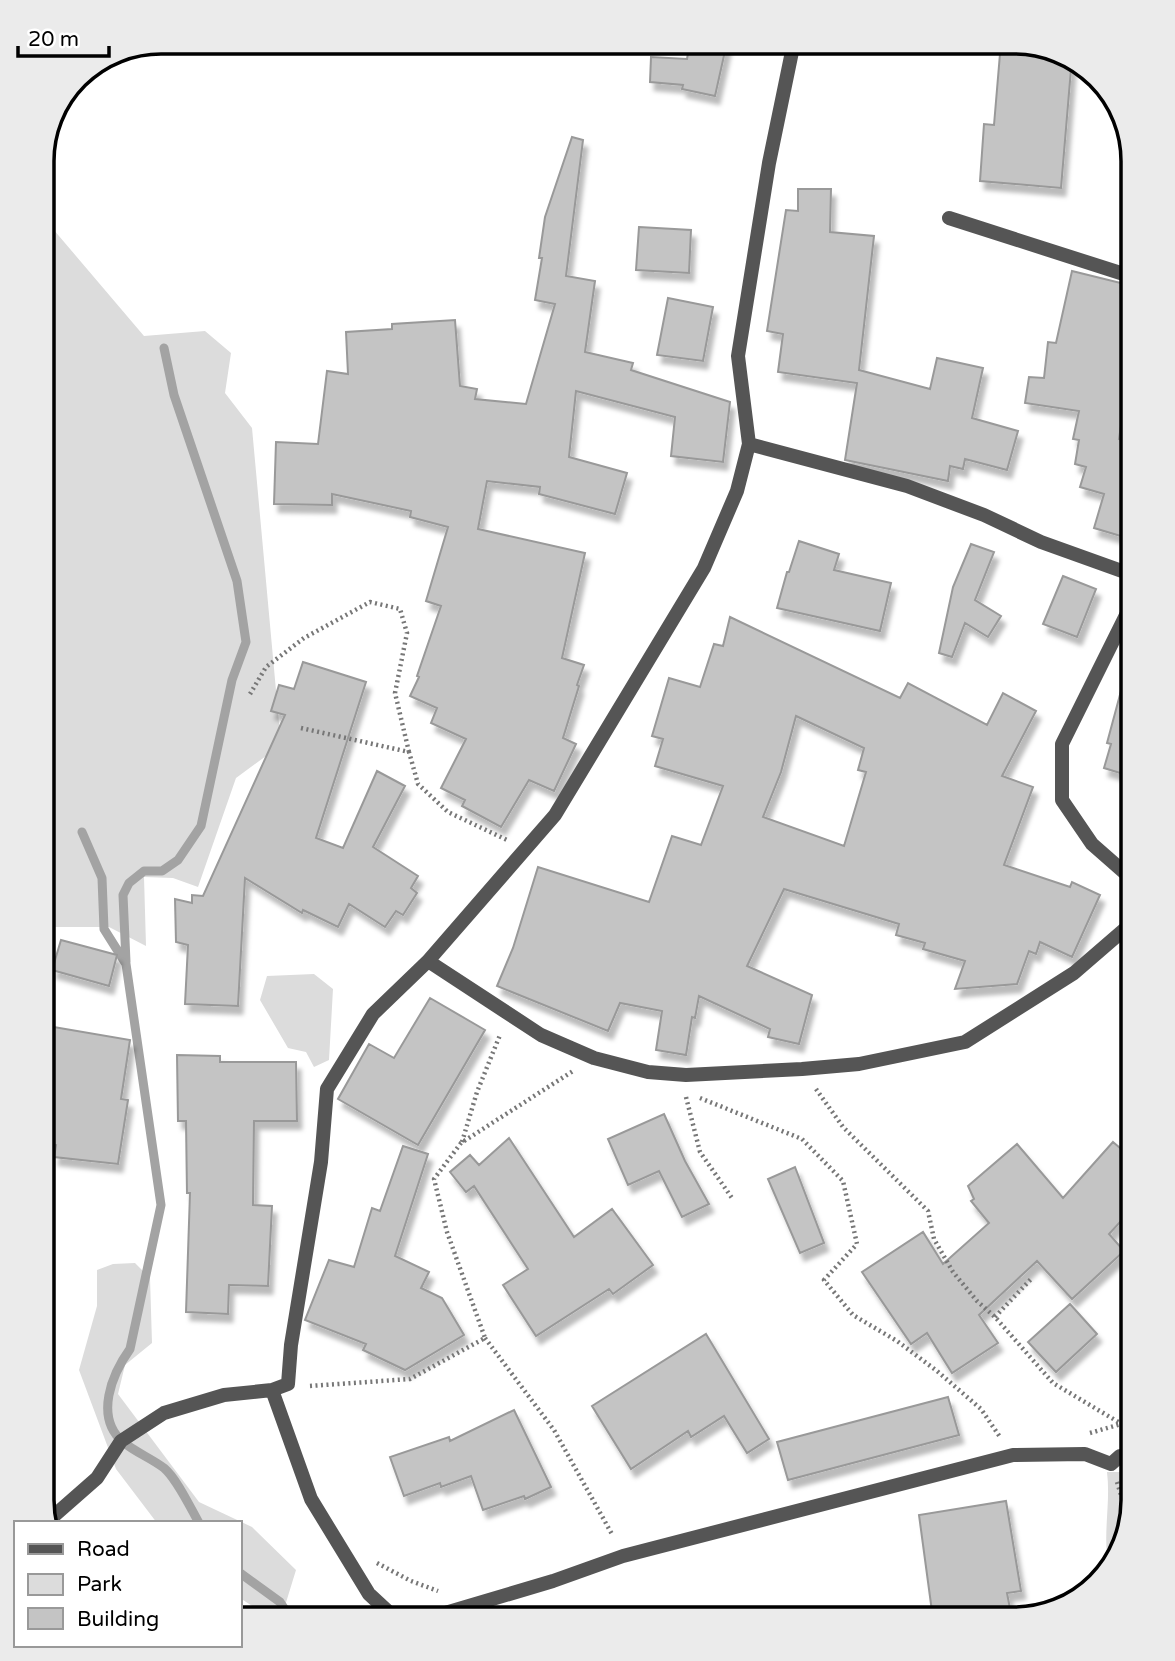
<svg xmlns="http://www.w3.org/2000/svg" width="1175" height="1661" font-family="'Varela Round',sans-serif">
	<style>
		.green { fill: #dcdcdc }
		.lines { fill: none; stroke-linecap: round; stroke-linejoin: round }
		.stream { stroke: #a3a3a3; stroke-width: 9 }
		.building { fill: #c4c4c4; stroke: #999; stroke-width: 2; fill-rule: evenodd; filter: url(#shadow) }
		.path { stroke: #777; stroke-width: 4.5; stroke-dasharray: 2 3.5; stroke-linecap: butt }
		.minor { stroke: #555; stroke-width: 14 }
		.rim { fill: none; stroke: #000; stroke-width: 3.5 }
	</style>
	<defs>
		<filter id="shadow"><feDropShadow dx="4.5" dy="8" stdDeviation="2" flood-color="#0004"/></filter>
	</defs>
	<rect width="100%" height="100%" fill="#fff"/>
	<!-- green -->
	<path class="green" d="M 42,216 L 144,336 L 205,331 L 231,353 L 225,393 L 252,428 L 281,745 L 236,778 L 198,887 L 173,878 L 144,877 L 146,946 L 109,927 L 42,927 Z
		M 314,974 L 333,989 L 329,1060 L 314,1067 L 306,1052 L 288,1048 L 260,1000 L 267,976 Z
		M 135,1263 L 150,1278 L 152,1343 L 125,1365 L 118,1394 L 199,1502 L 252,1527 L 296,1570 L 284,1609 L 263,1613 L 240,1598 L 240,1523 L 157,1523 L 116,1469 L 79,1370 L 97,1306 L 97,1270 L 113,1264 Z
		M 1107,1472 L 1133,1472 C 1133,1499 1128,1548 1109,1567 C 1102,1536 1111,1504 1107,1472 Z"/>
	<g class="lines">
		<!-- stream -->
		<path class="stream" d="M 82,832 L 102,878 L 104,929 L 126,964 L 161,1205 L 130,1349 C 112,1374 94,1417 123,1442 C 135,1452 151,1458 164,1468 C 177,1479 190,1507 199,1523
			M 126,962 L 123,895 L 129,883 L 144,871 L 162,871 L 178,860 L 201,826 L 232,680 L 246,642 L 237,581 L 174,395 L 164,348
			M 240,1573 L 280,1602 L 291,1619"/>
	</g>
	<!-- building -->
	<path class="building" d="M 690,42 L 727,42 L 715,96 L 682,89 L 683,85 L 650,82 L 651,57 L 687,59 Z
		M 1001,42 L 1021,42 L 1072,57 L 1061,188 L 980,181 L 984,124 L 994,125 Z
		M 572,137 L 583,140 L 566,276 L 595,281 L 585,352 L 633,363 L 631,370 L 730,402 L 723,462 L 671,456 L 675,417 L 576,391 L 569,457 L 627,473 L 615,514 L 539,494 L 540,487 L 487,481 L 478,529 L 585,553 L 562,658 L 584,665 L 577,685 L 579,686 L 563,738 L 576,744 L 554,791 L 529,780 L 501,827 L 462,806 L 465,800 L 441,788 L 466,739 L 431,723 L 437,708 L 410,696 L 419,677 L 417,676 L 441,606 L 426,601 L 448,527 L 410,517 L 411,511 L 332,494 L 332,505 L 274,504 L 276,442 L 318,444 L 327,371 L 348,374 L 346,332 L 392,329 L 392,324 L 455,320 L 460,386 L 477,389 L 475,399 L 526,404 L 555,304 L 535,300 L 542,258 L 539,258 L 545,217 Z
		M 798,189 L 831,189 L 830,232 L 874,236 L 859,370 L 930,389 L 937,358 L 983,368 L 972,418 L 1018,431 L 1007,470 L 965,459 L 963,469 L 950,466 L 948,481 L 845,460 L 857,383 L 778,372 L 783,334 L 767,331 L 786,210 L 798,211 Z
		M 639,227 L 691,230 L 689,273 L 636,270 Z
		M 1072,271 L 1133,286 L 1133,343 L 1119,439 L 1133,443 L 1133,505 L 1124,537 L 1094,528 L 1104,494 L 1080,487 L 1086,467 L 1075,464 L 1079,440 L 1073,439 L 1079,411 L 1025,403 L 1029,377 L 1044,378 L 1048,342 L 1056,343 Z
		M 668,298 L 713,307 L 703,361 L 657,355 Z
		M 799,541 L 839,554 L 834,570 L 891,583 L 880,631 L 777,608 L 787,572 L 789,572 Z
		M 971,544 L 994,552 L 975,600 L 1001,616 L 988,637 L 965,623 L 952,657 L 939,653 L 953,587 Z
		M 1063,576 L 1096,589 L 1077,637 L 1043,624 Z
		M 730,617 L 900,698 L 908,683 L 987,725 L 1003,693 L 1036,711 L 1002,776 L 1033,787 L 1004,865 L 1070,887 L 1072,882 L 1100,895 L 1072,957 L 1040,942 L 1036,954 L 1029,951 L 1017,984 L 955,989 L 965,961 L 923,949 L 925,943 L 896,935 L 899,924 L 784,889 L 747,966 L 812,995 L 799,1044 L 768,1037 L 770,1029 L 699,996 L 695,1018 L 692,1017 L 686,1055 L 656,1050 L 662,1011 L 620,1003 L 608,1031 L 497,986 L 513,948 L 538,867 L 649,902 L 672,836 L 701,845 L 723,786 L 655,766 L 663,739 L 652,736 L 669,678 L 700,687 L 714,644 L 723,646 ZM 796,716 L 864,748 L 858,770 L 866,772 L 844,846 L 763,817 L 781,772 Z
		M 303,662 L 366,682 L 316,838 L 343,848 L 377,771 L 405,786 L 373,847 L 418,876 L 411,888 L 417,893 L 403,915 L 396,911 L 385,927 L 349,904 L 338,927 L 303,910 L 302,913 L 245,878 L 238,1006 L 185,1004 L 188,945 L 176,942 L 175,899 L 192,903 L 192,895 L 203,896 L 285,715 L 271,711 L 279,685 L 294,689 Z
		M 1125,676 L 1133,677 L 1133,777 L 1104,768 L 1111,744 L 1107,743 Z
		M 61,940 L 117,955 L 109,986 L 52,970 Z
		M 430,998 L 485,1030 L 418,1145 L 338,1099 L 369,1044 L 394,1058 Z
		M 42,1025 L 130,1040 L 121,1099 L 128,1100 L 118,1164 L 54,1157 L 56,1145 L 42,1143 Z
		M 177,1055 L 220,1056 L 220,1062 L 296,1062 L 297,1121 L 254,1121 L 253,1205 L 272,1206 L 268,1286 L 229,1285 L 228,1314 L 186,1312 L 190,1193 L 187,1193 L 186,1121 L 178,1121 Z
		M 664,1114 L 685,1161 L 709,1204 L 682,1217 L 659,1171 L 628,1185 L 608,1139 Z
		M 509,1138 L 574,1237 L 612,1209 L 653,1265 L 613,1294 L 609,1289 L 536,1336 L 503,1285 L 528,1269 L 474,1186 L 466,1192 L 450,1172 L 470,1155 L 479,1165 Z
		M 1113,1142 L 1133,1159 L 1133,1208 L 1109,1234 L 1124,1251 L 1072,1299 L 1037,1261 L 979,1315 L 998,1343 L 952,1373 L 927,1333 L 911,1344 L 862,1272 L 923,1232 L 943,1264 L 989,1223 L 971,1201 L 974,1199 L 968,1186 L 1017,1144 L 1063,1198 Z
		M 403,1146 L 428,1154 L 395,1256 L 429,1272 L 421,1288 L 442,1298 L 464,1335 L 405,1370 L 363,1350 L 366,1344 L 305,1320 L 329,1260 L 354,1267 L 372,1208 L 380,1211 Z
		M 795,1167 L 824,1243 L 800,1253 L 768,1179 Z
		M 1070,1304 L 1097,1334 L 1056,1372 L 1028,1342 Z
		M 706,1334 L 769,1439 L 747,1453 L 724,1416 L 691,1437 L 688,1431 L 631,1469 L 592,1406 Z
		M 948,1397 L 959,1435 L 788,1480 L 777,1442 Z
		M 514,1410 L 551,1487 L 525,1499 L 524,1496 L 483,1510 L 471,1476 L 441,1487 L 440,1483 L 404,1496 L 390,1457 L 449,1437 L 450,1441 Z
		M 1006,1501 L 1021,1591 L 1007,1593 L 1012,1619 L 933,1619 L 919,1515 Z"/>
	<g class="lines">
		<!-- path -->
		<path class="path" d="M 250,694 L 266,667 L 304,638 L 370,602 L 400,609 L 407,633 L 395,693 L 409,752
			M 301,728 L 409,752 L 418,784 L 448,812 L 507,840
			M 816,1089 L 843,1127 L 928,1211 L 934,1239 L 953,1272 L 977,1301 L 995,1317 L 1053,1383 L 1120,1423
			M 686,1097 L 700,1152 L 732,1198
			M 700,1098 L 802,1139 L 843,1181 L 857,1244 L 824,1280 L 853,1315 L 897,1341 L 937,1371 L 981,1409 L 1000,1437
			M 462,1142 L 477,1092 L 500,1035
			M 995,1317 L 1032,1278
			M 485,1338 L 554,1430 L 613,1536
			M 310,1386 L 410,1379 L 485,1338 L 447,1232 L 434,1179 L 461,1143 L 573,1071
			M 1090,1433 L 1121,1424 L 1133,1426
			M 1117,1482 L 1128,1518
			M 377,1563 L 411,1581 L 438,1591"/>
		<!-- minor -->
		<path class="minor" d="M 949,218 L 1133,277
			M 749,444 L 907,486 L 984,515 L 1041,542 L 1133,575
			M 1133,880 L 1092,844 L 1062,800 L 1062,744 L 1133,601
			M 428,961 L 541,1035 L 594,1058 L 648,1072 L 686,1075 L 802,1069 L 859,1064 L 965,1042 L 1074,973 L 1133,922
			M 272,1390 L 311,1499 L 369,1594 L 396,1619
			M 48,1521 L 97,1478 L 121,1441 L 164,1413 L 224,1395 L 272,1390 L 288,1384 L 291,1345 L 321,1162 L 327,1089 L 373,1014 L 428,961 L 555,815 L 704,568 L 737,491 L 749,444 L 738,356 L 769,163 L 794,42
			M 425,1619 L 553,1581 L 623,1556 L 1013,1455 L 1085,1454 L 1111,1464 L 1120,1456 L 1133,1456"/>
	</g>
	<!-- crop -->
	<path d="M0 0H1175V1661H0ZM161 54H1014A107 107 0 0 1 1121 161V1500A107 107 0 0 1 1014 1607H161A107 107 0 0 1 54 1500V161A107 107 0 0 1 161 54Z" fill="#ebebeb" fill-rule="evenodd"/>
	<path class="rim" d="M161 54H1014A107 107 0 0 1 1121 161V1500A107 107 0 0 1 1014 1607H161A107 107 0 0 1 54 1500V161A107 107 0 0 1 161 54Z"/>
	<!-- legend -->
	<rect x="14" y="1521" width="228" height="126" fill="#ffffff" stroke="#999999" stroke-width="2"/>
	<rect x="28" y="1544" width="35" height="10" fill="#555555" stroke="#999999" stroke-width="2"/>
	<text x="77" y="1556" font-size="21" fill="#000000">Road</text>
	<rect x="28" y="1574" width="35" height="21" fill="#dcdcdc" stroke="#999999" stroke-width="2"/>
	<text x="77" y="1591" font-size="21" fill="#000000">Park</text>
	<rect x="28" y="1608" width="35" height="21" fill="#c4c4c4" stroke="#999999" stroke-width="2"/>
	<text x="77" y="1626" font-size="21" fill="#000000">Building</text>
	<!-- scale -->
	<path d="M18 46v10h91v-10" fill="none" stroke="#000000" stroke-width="3.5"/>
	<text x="28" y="46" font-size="21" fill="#000000" stroke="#ffffff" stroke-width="5" paint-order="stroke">20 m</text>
</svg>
